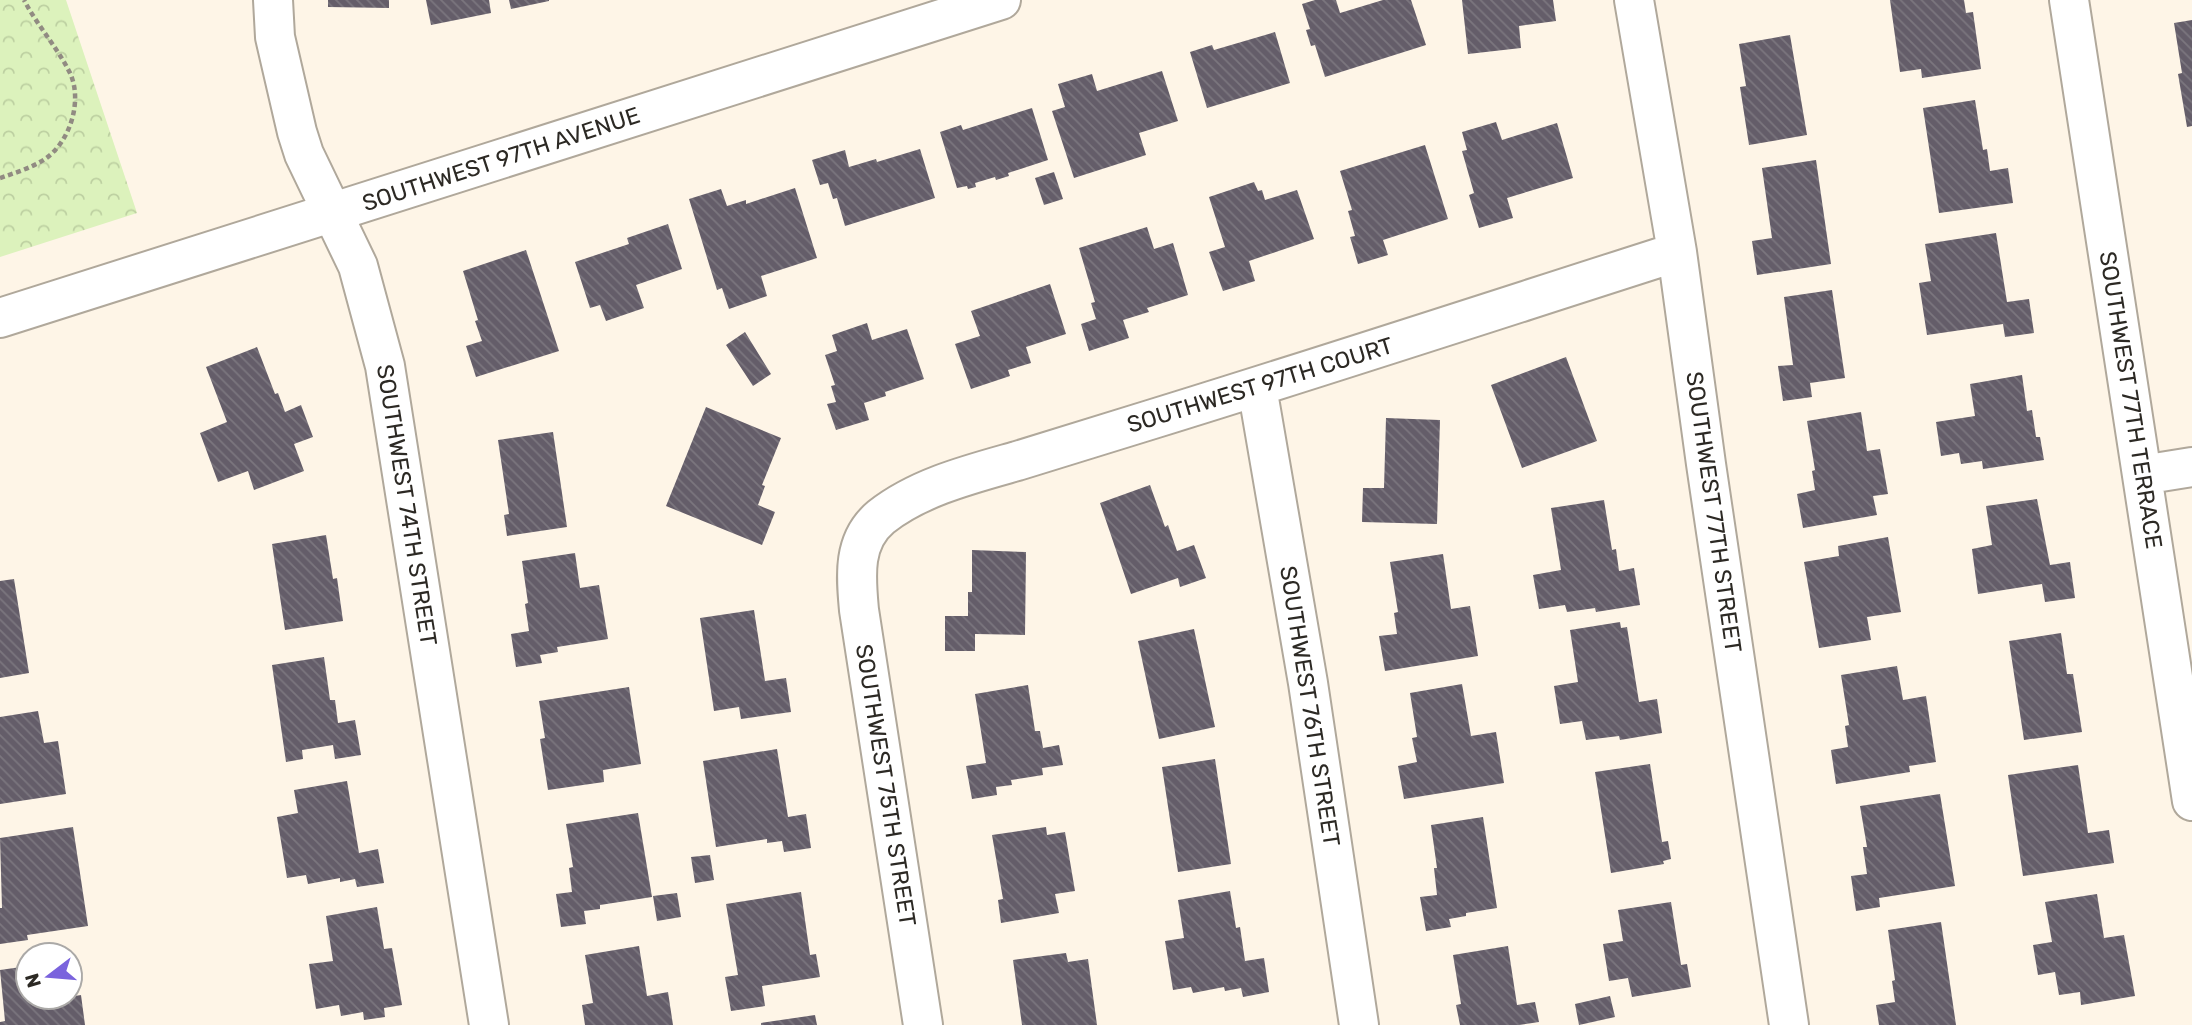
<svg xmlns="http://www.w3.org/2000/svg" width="2192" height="1025" font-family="Rubik,sans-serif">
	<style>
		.park { fill: url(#park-crowns) }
		.building { fill: url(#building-back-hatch) }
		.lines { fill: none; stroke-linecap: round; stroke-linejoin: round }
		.minor-casing { stroke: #b0a89b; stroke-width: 42 }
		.path { stroke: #918b82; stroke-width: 4.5; stroke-dasharray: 5 3.5; stroke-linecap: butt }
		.minor { stroke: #fff; stroke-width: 38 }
		.labels { text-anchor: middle; stroke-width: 7; stroke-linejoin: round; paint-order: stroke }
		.street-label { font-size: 23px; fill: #2c2924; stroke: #fff }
	</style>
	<defs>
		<pattern id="park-crowns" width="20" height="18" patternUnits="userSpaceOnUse" patternTransform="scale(1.75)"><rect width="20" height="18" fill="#dcf2bc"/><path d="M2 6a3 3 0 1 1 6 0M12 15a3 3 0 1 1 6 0" fill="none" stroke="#bdd0a1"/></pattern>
		<pattern id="building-back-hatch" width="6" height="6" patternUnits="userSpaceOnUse" patternTransform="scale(1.75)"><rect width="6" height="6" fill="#645d69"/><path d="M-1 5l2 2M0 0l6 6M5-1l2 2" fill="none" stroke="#7b767e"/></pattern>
	</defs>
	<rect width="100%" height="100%" fill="#fef5e7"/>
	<!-- park -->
	<path class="park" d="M 0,0 L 66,0 L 137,213 L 0,257 Z"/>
	<!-- building -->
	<path class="building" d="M 328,0 L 389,0 L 389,8 L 328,7 Z
		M 426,0 L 489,0 L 491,13 L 431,25 Z
		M 509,0 L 549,0 L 549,1 L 511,9 Z
		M 1315,0 L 1336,0 L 1340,13 L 1383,0 L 1411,0 L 1426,45 L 1325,77 L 1315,45 L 1311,46 L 1306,30 L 1310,29 L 1302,4 Z
		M 1462,0 L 1553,0 L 1556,21 L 1519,26 L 1521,48 L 1468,54 Z
		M 1890,0 L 1964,0 L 1966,13 L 1973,12 L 1981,69 L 1922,78 L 1921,69 L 1900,72 Z
		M 2192,20 L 2192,126 L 2187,127 L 2178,74 L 2182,73 L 2174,23 Z
		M 1275,32 L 1290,83 L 1207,108 L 1190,52 L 1212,45 L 1214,50 Z
		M 1790,35 L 1807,135 L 1749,145 L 1740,87 L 1746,86 L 1739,44 Z
		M 1162,71 L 1178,121 L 1139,133 L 1146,155 L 1074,178 L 1052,111 L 1065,107 L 1058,84 L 1092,74 L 1097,91 Z
		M 1975,100 L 1983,150 L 1987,149 L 1990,171 L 2008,168 L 2013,203 L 1939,213 L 1923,108 Z
		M 1032,108 L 1048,160 L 1008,173 L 1009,176 L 996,180 L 995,177 L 975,183 L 976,187 L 968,189 L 967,186 L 957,188 L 940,132 L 961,125 L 963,130 Z
		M 1496,122 L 1502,140 L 1557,123 L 1573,178 L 1507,198 L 1513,218 L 1479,228 L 1469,195 L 1474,193 L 1462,151 L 1467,150 L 1462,132 Z
		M 1425,145 L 1448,219 L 1383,240 L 1388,255 L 1358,264 L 1350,237 L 1355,236 L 1348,211 L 1352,210 L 1340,171 Z
		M 920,149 L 935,198 L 845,226 L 837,198 L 833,199 L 828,183 L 820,185 L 812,160 L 845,150 L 849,167 L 876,159 L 877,162 Z
		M 1816,160 L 1831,264 L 1757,275 L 1752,241 L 1772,238 L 1762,168 Z
		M 1054,172 L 1063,199 L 1044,205 L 1035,178 Z
		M 1254,182 L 1258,191 L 1262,190 L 1265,200 L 1297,190 L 1314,239 L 1249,261 L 1255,281 L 1223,291 L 1209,252 L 1225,247 L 1209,197 Z
		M 795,188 L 817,258 L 761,276 L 767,296 L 729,309 L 722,288 L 717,290 L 689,199 L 721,189 L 727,206 L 746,200 L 746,204 Z
		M 668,224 L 682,269 L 636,285 L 644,308 L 606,321 L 600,305 L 590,308 L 575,262 L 629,244 L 627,238 Z
		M 1147,227 L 1154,249 L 1173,243 L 1188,295 L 1147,308 L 1149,312 L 1123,320 L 1129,338 L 1089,351 L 1081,324 L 1096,319 L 1091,303 L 1095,302 L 1079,248 Z
		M 1996,233 L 2007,302 L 2029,299 L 2034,333 L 2005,337 L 2003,324 L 1927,335 L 1919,283 L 1931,281 L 1925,244 Z
		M 526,250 L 559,351 L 476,377 L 466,346 L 482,341 L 475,321 L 478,320 L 463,271 Z
		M 1050,284 L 1066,334 L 1026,347 L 1031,363 L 1008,370 L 1010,376 L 971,389 L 955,344 L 980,336 L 971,311 Z
		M 1832,290 L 1845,378 L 1810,383 L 1812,397 L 1783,401 L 1778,366 L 1793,365 L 1784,297 Z
		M 867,323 L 872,340 L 907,329 L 924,379 L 885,392 L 886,396 L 864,403 L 869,420 L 836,430 L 827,404 L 836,402 L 831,386 L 835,385 L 825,355 L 837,351 L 832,335 Z
		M 745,332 L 771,374 L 753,386 L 726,345 Z
		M 257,347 L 275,394 L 278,393 L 285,412 L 301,405 L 313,437 L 294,444 L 304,471 L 254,490 L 248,471 L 218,482 L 200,433 L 227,422 L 206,367 Z
		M 1566,357 L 1597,441 L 1522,468 L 1491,385 Z
		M 2022,375 L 2027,411 L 2032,410 L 2036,437 L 2040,437 L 2044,460 L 1983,469 L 1982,461 L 1961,464 L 1959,453 L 1941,456 L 1936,422 L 1975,416 L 1970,384 Z
		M 706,407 L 781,438 L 762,485 L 765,486 L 758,505 L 775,512 L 762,545 L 666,506 Z
		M 1861,412 L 1867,451 L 1880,449 L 1888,494 L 1873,496 L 1877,515 L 1803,528 L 1797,494 L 1815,490 L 1812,471 L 1815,470 L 1807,421 Z
		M 1386,418 L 1440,420 L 1437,524 L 1362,522 L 1363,488 L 1384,488 Z
		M 553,432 L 567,527 L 507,536 L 504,515 L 509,514 L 498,440 Z
		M 1150,485 L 1165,527 L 1168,525 L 1177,551 L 1194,545 L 1206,578 L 1180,587 L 1178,578 L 1131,594 L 1100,503 Z
		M 2037,499 L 2050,565 L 2070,562 L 2075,598 L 2045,602 L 2042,584 L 1978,594 L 1972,549 L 1992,545 L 1986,506 Z
		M 1604,500 L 1612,550 L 1616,549 L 1619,571 L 1634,568 L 1640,605 L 1596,612 L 1595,608 L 1567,612 L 1565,605 L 1539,609 L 1533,575 L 1561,570 L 1551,508 Z
		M 326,535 L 333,579 L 337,578 L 343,621 L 285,630 L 272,544 Z
		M 1888,537 L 1901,612 L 1867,617 L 1871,640 L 1819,648 L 1804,562 L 1839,556 L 1838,546 Z
		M 972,550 L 1026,552 L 1025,635 L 975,634 L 975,651 L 945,651 L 945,616 L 968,616 L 968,592 L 972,592 Z
		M 575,553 L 580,588 L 599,585 L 608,639 L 557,647 L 558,652 L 540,655 L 542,663 L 516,667 L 511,634 L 529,631 L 525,604 L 528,603 L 522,561 Z
		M 1443,554 L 1451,609 L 1470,606 L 1478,656 L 1385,671 L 1379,636 L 1397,634 L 1394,613 L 1398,612 L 1390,562 Z
		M 14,579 L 29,673 L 0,678 L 0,581 Z
		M 754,610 L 765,681 L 786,678 L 791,712 L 741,719 L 739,707 L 714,711 L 700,618 Z
		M 1620,622 L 1621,628 L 1627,627 L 1639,702 L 1657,699 L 1662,733 L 1620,740 L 1619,736 L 1586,740 L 1582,721 L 1560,724 L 1554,686 L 1578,682 L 1570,630 Z
		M 1194,629 L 1215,727 L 1159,739 L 1138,641 Z
		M 2061,633 L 2067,674 L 2073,674 L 2082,732 L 2024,740 L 2009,641 Z
		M 324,657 L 330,700 L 335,700 L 338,723 L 355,720 L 361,755 L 335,759 L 333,745 L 302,750 L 303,759 L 286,762 L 272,665 Z
		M 1897,666 L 1903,700 L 1926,696 L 1936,762 L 1909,766 L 1910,772 L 1836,784 L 1831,750 L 1848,747 L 1845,726 L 1849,725 L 1841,675 Z
		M 1462,684 L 1471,736 L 1496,732 L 1504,783 L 1404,799 L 1398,766 L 1417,762 L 1412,738 L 1417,737 L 1410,693 Z
		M 1028,685 L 1035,731 L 1040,731 L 1043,748 L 1059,745 L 1063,765 L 1042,768 L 1043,775 L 1011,780 L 1012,785 L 996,787 L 997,795 L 972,799 L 966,766 L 986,763 L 975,694 Z
		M 629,687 L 641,764 L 603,770 L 604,782 L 548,790 L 540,739 L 545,738 L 539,701 Z
		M 38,711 L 44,743 L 58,741 L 66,794 L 0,804 L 0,717 Z
		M 777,749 L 788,817 L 806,814 L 811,848 L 784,852 L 782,841 L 767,843 L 767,839 L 716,847 L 703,761 Z
		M 1215,759 L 1231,864 L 1178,872 L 1162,767 Z
		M 1650,764 L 1662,842 L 1668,841 L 1671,859 L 1663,861 L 1664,864 L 1611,873 L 1595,772 Z
		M 2078,765 L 2088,833 L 2109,830 L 2114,863 L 2023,876 L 2008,775 Z
		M 347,781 L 359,853 L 378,849 L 384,883 L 357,887 L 355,879 L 340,882 L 340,878 L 308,884 L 306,875 L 287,878 L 277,817 L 298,813 L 294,790 Z
		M 1940,794 L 1955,886 L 1879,898 L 1880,907 L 1856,911 L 1851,876 L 1867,874 L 1863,847 L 1867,847 L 1860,806 Z
		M 638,813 L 652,897 L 600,905 L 600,909 L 584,911 L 586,924 L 561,927 L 556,894 L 572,892 L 569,868 L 573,867 L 566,824 Z
		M 1483,817 L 1497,908 L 1466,913 L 1466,916 L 1449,919 L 1451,927 L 1426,931 L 1420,897 L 1437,895 L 1434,868 L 1437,868 L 1431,825 Z
		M 73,827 L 88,926 L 27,935 L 28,940 L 0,944 L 0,908 L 2,908 L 0,838 Z
		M 1046,827 L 1047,835 L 1065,832 L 1075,891 L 1055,894 L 1059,913 L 1001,923 L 998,900 L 1003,899 L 992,835 Z
		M 710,855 L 714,880 L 695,883 L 691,857 Z
		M 1230,891 L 1236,928 L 1240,927 L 1245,961 L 1264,958 L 1269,992 L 1243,997 L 1241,988 L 1225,991 L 1224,987 L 1193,993 L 1191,987 L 1173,990 L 1165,941 L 1184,938 L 1178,900 Z
		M 801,892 L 810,955 L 816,954 L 820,977 L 762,986 L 765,1006 L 731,1011 L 725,977 L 738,975 L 726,904 Z
		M 677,893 L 681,917 L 657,921 L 653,896 Z
		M 2097,894 L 2104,938 L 2124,935 L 2135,996 L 2081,1005 L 2080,992 L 2059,995 L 2055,972 L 2038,975 L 2033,945 L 2052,942 L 2045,902 Z
		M 1671,902 L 1681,965 L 1687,964 L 1691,987 L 1632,997 L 1628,978 L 1609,981 L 1603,944 L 1623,941 L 1618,910 Z
		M 377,907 L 384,949 L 392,948 L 402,1005 L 384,1008 L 385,1017 L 364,1020 L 363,1012 L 341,1016 L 339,1005 L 316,1009 L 309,964 L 333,961 L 326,916 Z
		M 1941,922 L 1956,1025 L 1879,1025 L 1876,1005 L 1895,1002 L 1892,981 L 1895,980 L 1888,930 Z
		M 639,946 L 647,996 L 668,992 L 673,1025 L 585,1025 L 582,1005 L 593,1003 L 585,955 Z
		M 1508,946 L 1517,1005 L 1535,1002 L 1539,1022 L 1519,1025 L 1460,1025 L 1456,1005 L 1461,1004 L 1453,955 Z
		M 1066,953 L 1068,962 L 1088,959 L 1097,1025 L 1022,1025 L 1013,960 Z
		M 28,966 L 28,997 L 57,997 L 57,999 L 81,995 L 85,1025 L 0,1025 L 0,1022 L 5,1021 L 0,970 Z
		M 1610,996 L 1615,1017 L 1579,1025 L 1575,1004 Z
		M 815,1015 L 817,1025 L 761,1025 L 761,1023 Z"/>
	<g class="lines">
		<defs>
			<path id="minor" d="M 273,0 L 275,37 L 297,132 L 304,154 L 358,266 L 385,366 L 489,1025
				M 1634,0 L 1677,252 L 1706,464 L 1789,1025
				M 2069,0 L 2192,801
				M 0,318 L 1001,0
				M 1257,387 L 1308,683 L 1359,1025
				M 2142,475 L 2192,467
				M 923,1025 L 859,610 C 856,577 852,541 881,517 C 919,487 971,474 1017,461 C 1063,447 1108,433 1153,419 C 1328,365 1502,308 1677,252"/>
		</defs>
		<!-- minor casing -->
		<use href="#minor" class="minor-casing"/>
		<!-- path -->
		<path class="path" d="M 0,178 C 15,173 31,168 45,159 C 70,142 83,101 70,73 C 57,47 37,25 24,0"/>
		<!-- minor -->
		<use href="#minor" class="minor"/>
	</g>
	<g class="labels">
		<!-- street labels -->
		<g class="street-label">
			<text transform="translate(501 159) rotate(-18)" y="8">SOUTHWEST 97TH AVENUE</text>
			<text transform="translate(1260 385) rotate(-17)" y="8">SOUTHWEST 97TH COURT</text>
			<text transform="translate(2131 400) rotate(81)" y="8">SOUTHWEST 77TH TERRACE</text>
			<text transform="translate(407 505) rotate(81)" y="8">SOUTHWEST 74TH STREET</text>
			<text transform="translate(1714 512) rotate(82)" y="8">SOUTHWEST 77TH STREET</text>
			<text transform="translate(1310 706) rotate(81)" y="8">SOUTHWEST 76TH STREET</text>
			<text transform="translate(886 785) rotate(81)" y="8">SOUTHWEST 75TH STREET</text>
		</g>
	</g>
	<!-- north arrow -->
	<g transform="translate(49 976) rotate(254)"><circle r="33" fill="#ffffff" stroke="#aba9a7" stroke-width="2"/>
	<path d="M0-5L12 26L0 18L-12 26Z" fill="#7a63dd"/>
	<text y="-10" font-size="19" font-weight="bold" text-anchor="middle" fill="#2c2924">N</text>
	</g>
</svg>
